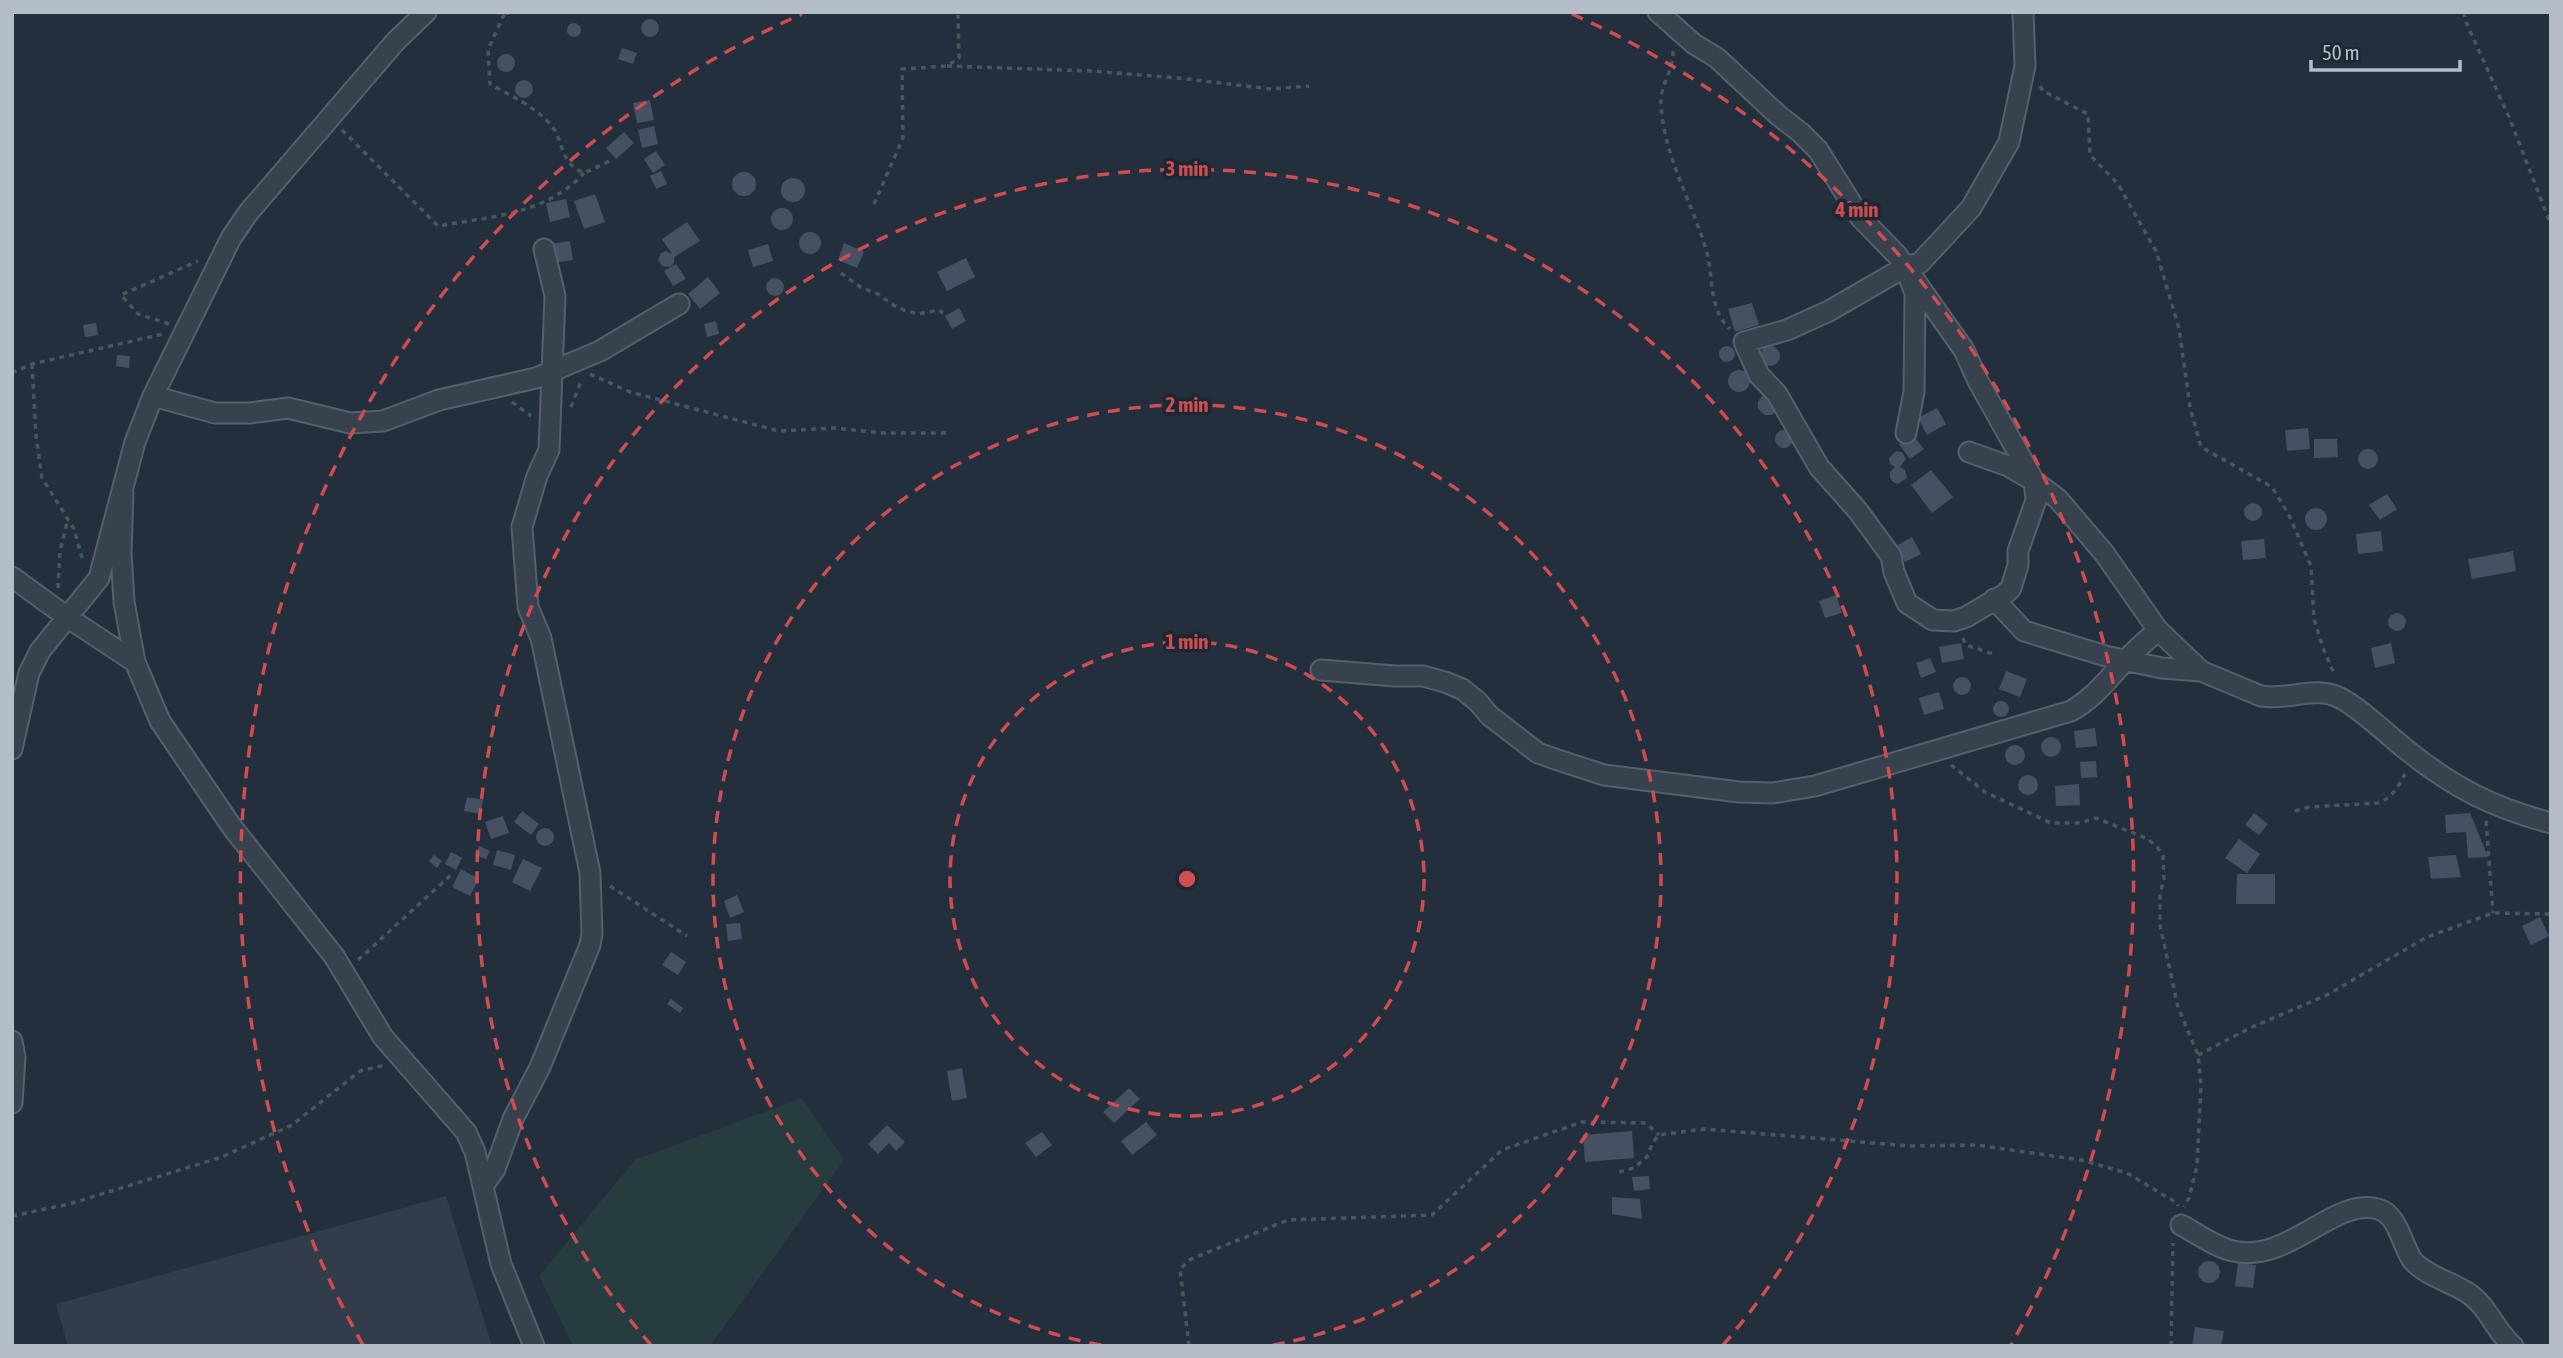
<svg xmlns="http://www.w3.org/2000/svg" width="2563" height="1358" font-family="'Asap Condensed',sans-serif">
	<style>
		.airport { fill: #323c4b }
		.green { fill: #263c3f }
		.building { fill: #455162 }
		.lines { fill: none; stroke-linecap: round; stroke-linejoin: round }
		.street-casing { stroke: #565f6c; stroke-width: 23 }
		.path { stroke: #44595c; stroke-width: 3.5; stroke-dasharray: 5 5; stroke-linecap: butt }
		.street { stroke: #38414e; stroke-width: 19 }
		.ring { fill: none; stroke: #ce4d50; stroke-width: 3.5; stroke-dasharray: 12 9 }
		.centre { fill: #ce4d50; stroke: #1d2633; stroke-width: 3.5 }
		.ring-label { font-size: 21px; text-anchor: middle; font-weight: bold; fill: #ce4d50; stroke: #1d2633; stroke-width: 7; stroke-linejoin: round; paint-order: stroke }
	</style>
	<rect width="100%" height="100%" fill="#242f3e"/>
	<!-- airport -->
	<path class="airport" d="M 446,1196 L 492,1346 L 68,1346 L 56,1304 Z"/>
	<!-- green -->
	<path class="green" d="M 802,1098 L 844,1160 L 710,1346 L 573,1346 L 539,1276 L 635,1160 Z"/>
	<!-- building -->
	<path class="building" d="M641 28a9 9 0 1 1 18 0a9 9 0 1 1-18 0Z
		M567 30a7 7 0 1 1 14 0a7 7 0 1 1-14 0Z
		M 622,48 L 637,53 L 633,64 L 618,59 Z
		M497 63a9 9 0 1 1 18 0a9 9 0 1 1-18 0Z
		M515 89a9 9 0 1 1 18 0a9 9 0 1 1-18 0Z
		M 650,100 L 654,120 L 637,123 L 633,103 Z
		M 654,126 L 658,144 L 642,148 L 638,130 Z
		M 624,132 L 634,143 L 616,159 L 606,148 Z
		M 656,151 L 665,165 L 653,173 L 644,159 Z
		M 661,171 L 667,184 L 656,189 L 650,176 Z
		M732 184a12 12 0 1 1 24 0a12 12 0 1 1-24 0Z
		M781 190a12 12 0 1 1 24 0a12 12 0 1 1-24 0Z
		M 595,194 L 605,222 L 584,229 L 574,201 Z
		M 566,199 L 570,217 L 550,222 L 546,203 Z
		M771 219a11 11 0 1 1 22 0a11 11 0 1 1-22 0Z
		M 687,222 L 700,241 L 674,257 L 674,263 L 670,267 L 662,266 L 658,260 L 661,253 L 666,251 L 672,254 L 662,239 Z
		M799 243a11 11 0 1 1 22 0a11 11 0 1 1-22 0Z
		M 570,241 L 573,260 L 553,263 L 550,244 Z
		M 844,243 L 864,252 L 857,268 L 838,260 Z
		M 768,244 L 773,261 L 753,267 L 748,250 Z
		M 966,258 L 975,277 L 947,291 L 937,272 Z
		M 676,264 L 686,279 L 673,286 L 664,271 Z
		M 708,277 L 720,293 L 700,309 L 688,294 Z
		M766 287a9 9 0 1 1 18 0a9 9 0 1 1-18 0Z
		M 1752,303 L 1759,325 L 1735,332 L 1728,309 Z
		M 959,308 L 966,321 L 952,329 L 945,316 Z
		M 716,321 L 719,334 L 707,337 L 704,324 Z
		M 96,323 L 98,335 L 85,337 L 83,325 Z
		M1760 356a10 10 0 1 1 20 0a10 10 0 1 1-20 0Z
		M1719 354a8 8 0 1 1 16 0a8 8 0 1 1-16 0Z
		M 117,355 L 130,356 L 129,368 L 116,366 Z
		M1728 381a11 11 0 1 1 22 0a11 11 0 1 1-22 0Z
		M 1769,394 L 1777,410 L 1772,415 L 1765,415 L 1758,409 L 1758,402 L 1762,396 Z
		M 1937,408 L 1946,424 L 1927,435 L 1918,418 Z
		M 2308,428 L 2310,449 L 2287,451 L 2285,430 Z
		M1775 439a9 9 0 1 1 18 0a9 9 0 1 1-18 0Z
		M 1912,434 L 1924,449 L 1910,459 L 1899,444 Z
		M 2314,439 L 2337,439 L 2338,457 L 2314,458 Z
		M2358 459a10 10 0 1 1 20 0a10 10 0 1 1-20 0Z
		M 1896,451 L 1902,452 L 1906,459 L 1900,467 L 1905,470 L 1907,478 L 1898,484 L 1893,482 L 1890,478 L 1890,472 L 1895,467 L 1890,464 L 1889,458 Z
		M 1931,470 L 1953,497 L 1932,513 L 1911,485 Z
		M 2387,494 L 2397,509 L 2380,520 L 2369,505 Z
		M2244 512a9 9 0 1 1 18 0a9 9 0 1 1-18 0Z
		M2305 519a11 11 0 1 1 22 0a11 11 0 1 1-22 0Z
		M 2381,531 L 2383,551 L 2358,554 L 2356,534 Z
		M 1912,537 L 1921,554 L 1905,562 L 1896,546 Z
		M 2264,539 L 2266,558 L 2243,560 L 2241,541 Z
		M 2513,551 L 2516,571 L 2472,579 L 2468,559 Z
		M 1836,595 L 1842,613 L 1825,618 L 1819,601 Z
		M2388 622a9 9 0 1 1 18 0a9 9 0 1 1-18 0Z
		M 1961,643 L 1964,659 L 1942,663 L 1939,647 Z
		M 2391,643 L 2395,663 L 2375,668 L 2371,648 Z
		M 1930,658 L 1936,672 L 1921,678 L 1916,663 Z
		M 2006,671 L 2027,679 L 2020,697 L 1999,689 Z
		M1953 686a9 9 0 1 1 18 0a9 9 0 1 1-18 0Z
		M 1939,692 L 1944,709 L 1924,715 L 1919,698 Z
		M1993 709a8 8 0 1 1 16 0a8 8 0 1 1-16 0Z
		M 2095,728 L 2097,746 L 2076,748 L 2074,731 Z
		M2041 747a10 10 0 1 1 20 0a10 10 0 1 1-20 0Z
		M2005 755a10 10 0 1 1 20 0a10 10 0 1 1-20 0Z
		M 2096,761 L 2097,777 L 2081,778 L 2080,762 Z
		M2018 785a10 10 0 1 1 20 0a10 10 0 1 1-20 0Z
		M 2079,784 L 2080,805 L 2056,806 L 2055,786 Z
		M 467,797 L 483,800 L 481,814 L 464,811 Z
		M 522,811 L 539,824 L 531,835 L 514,822 Z
		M 2254,813 L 2268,824 L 2259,835 L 2245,825 Z
		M 2470,813 L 2488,857 L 2468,858 L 2466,832 L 2446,833 L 2445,815 Z
		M 503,816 L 509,833 L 491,839 L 485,822 Z
		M536 837a9 9 0 1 1 18 0a9 9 0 1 1-18 0Z
		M 2239,839 L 2260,854 L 2247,873 L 2225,858 Z
		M 479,846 L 490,851 L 486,859 L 475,855 Z
		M 497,850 L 515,855 L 511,870 L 493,865 Z
		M 451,852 L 462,858 L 456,870 L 445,864 Z
		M 434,855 L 442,861 L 437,868 L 429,861 Z
		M 2456,855 L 2461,877 L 2431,879 L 2428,857 Z
		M 523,859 L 542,868 L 530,891 L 512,882 Z
		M 461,869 L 479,879 L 470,896 L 452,887 Z
		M 2237,874 L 2275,874 L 2275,904 L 2236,904 Z
		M 737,895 L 744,912 L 730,918 L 724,901 Z
		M 2540,917 L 2549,936 L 2531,945 L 2522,926 Z
		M 740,923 L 742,939 L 728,941 L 726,924 Z
		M 671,952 L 686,962 L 678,975 L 662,965 Z
		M 671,999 L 683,1008 L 680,1013 L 667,1004 Z
		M 962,1068 L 967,1098 L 952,1101 L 947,1071 Z
		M 1129,1088 L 1140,1099 L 1114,1123 L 1103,1112 Z
		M 1146,1122 L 1157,1135 L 1132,1155 L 1121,1141 Z
		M 887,1125 L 905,1142 L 896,1151 L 889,1143 L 878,1154 L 868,1144 Z
		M 1632,1131 L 1634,1158 L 1585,1162 L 1583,1135 Z
		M 1042,1132 L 1052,1145 L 1036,1157 L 1025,1143 Z
		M 1649,1176 L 1650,1189 L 1634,1191 L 1632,1177 Z
		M 1612,1197 L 1640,1199 L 1642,1219 L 1612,1214 Z
		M2198 1272a11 11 0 1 1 22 0a11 11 0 1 1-22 0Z
		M 2238,1263 L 2256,1265 L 2253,1288 L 2235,1286 Z
		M 2195,1327 L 2224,1331 L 2221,1346 L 2192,1346 Z"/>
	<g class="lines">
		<defs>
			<path id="street" d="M 1658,12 L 1694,44 L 1717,58 L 1778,115 L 1801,133 L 1818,150 L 1860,217 L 1897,255 L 1964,350 L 1978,381 L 2034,481 L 2058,499 L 2104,553 L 2158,630 L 2201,671 L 2261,696 C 2288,701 2315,685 2340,698 C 2359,707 2390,737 2408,751 C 2454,788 2494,808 2551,823
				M 153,396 L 215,413 L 250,413 L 288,408 L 350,423 L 383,421 L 439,400 L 536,378 L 600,351 L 679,304
				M 1906,433 L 1914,392 L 1915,293 L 1910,280
				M 1969,452 L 2008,466 L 2034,481 L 2036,500 L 2018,551 L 2018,565 L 2011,588 L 2005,594 L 1966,617 L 1954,621 L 1933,620 L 1907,603 L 1894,572 L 1891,556 L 1858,511 L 1819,467 L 1777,394 L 1759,375 L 1744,342 L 1787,330 L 1829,311 L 1905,267 L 1920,263 L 1971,208 L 2009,142 L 2025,66 L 2023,12
				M 123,492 L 121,552 L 124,602 L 135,662 L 160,721 L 232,827 L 334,956 L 383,1037 L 466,1132 L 475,1152 L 501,1264 L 534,1346
				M 12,577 L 67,617 L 135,662
				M 1994,599 L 2024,631 L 2109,657 L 2162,668 L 2201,671
				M 1321,670 L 1395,676 L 1423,676 L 1445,682 L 1462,689 L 1477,701 L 1490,716 L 1538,753 L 1558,760 L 1604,775 L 1739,792 L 1773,793 L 1815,786 L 2071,711 C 2094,698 2107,680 2125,661 C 2135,650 2147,640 2158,630
				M 12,749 L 29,673 L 40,651 L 99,578 L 135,442 L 153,396 L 231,238 L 248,213 L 395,42 L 426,12
				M 12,1041 L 15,1057 L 12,1103
				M 483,1186 L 495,1169 L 513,1119 L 540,1067 L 590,945 L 592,934 L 590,873 L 541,638 L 528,607 L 522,527 L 537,476 L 549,450 L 555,296 L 544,249
				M 2181,1225 C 2198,1234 2215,1247 2233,1251 C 2289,1264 2333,1197 2378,1209 C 2398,1214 2402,1246 2413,1261 C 2427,1276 2451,1282 2468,1293 C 2488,1306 2495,1331 2513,1346"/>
		</defs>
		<!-- street casing -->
		<use href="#street" class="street-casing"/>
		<!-- path -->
		<path class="path" d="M 496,12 L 504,14 L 512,12
			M 2464,12 L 2465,20 L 2509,117 L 2551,225
			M 504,14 L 488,50 L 490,84 C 511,96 534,106 550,124 C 565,141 558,162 584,173 L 612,160
			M 1673,51 C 1674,69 1660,85 1661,103 C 1663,156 1693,203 1707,253 C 1714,280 1708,308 1730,329
			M 947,66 L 1091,71 L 1178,78 L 1271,89 L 1309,86
			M 2040,86 L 2043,91 L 2088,114 L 2090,155 L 2118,184 L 2156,251 L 2179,328 L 2190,407 L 2201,447 L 2272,487 L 2289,515 L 2311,566 L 2314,619 L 2323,648 L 2335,676
			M 342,130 L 438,226 C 489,217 548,214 584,173
			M 874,204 L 903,138 L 902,69 L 947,66 L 959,58 L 958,15
			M 841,273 L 862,288 L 878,294 L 893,305 L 904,310 L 918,314 L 939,310 L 943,313
			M 169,324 L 138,314 L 121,295 L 198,261
			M 32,364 L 36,436 L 42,478 L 74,529 L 83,561
			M 12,373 L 32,364 L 163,334
			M 590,374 L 630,392 L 779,431 L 833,428 L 884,433 L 947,433
			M 512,402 L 531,416
			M 571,407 L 582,379
			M 58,588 L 60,551 L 68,519
			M 1963,638 L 1966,645 L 1996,655
			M 1951,765 L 1985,792 L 2051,823 L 2080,823 L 2096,818 L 2148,839 L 2158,848 L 2163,856 L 2164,879 L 2160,894 L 2160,925 L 2178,1007 L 2198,1055 L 2201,1085 L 2197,1166 L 2189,1198 L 2184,1207
			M 2295,811 L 2309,807 L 2379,803 C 2392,798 2398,786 2405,774
			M 2486,821 L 2493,913
			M 610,886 L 687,936
			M 358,960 L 452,874
			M 2198,1055 L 2250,1028 L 2327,995 L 2427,937 L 2493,913 L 2551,914
			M 1619,1172 L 1634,1168 L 1647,1157 L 1653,1142 L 1659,1135 L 1704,1129 L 1910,1146 L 1976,1145 L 2081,1160 L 2127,1173 L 2177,1203 L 2178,1206
			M 12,1216 L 69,1204 L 222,1157 L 292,1125 L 360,1071 L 385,1065
			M 1189,1346 L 1180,1269 L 1191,1259 L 1288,1220 L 1432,1215 L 1502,1150 L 1582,1122 L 1646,1123 L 1659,1135
			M 2171,1346 L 2173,1243"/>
		<!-- street -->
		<use href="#street" class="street"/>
	</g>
	<!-- distance rings -->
	<g class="ring">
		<circle cx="1187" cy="879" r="237"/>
		<path d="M1101 1345A474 474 0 1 1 1273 1345"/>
		<path d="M651 1345A710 710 0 1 1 1723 1345"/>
		<path d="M363 1345A947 947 0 0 1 802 14M1572 14A947 947 0 0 1 2011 1345"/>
	</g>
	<circle cx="1187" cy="879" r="10" class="centre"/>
	<g class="ring-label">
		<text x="1187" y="176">3 min</text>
		<text x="1857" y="217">4 min</text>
		<text x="1187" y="412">2 min</text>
		<text x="1187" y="649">1 min</text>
	</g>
	<!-- border -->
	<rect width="2563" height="1358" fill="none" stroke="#b4bcc9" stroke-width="28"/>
	<!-- scale -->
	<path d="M2311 60v10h149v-10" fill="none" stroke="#b4bcc9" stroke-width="3.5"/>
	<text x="2322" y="60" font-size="21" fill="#b4bcc9" stroke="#1d2633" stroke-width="5" paint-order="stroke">50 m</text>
</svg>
